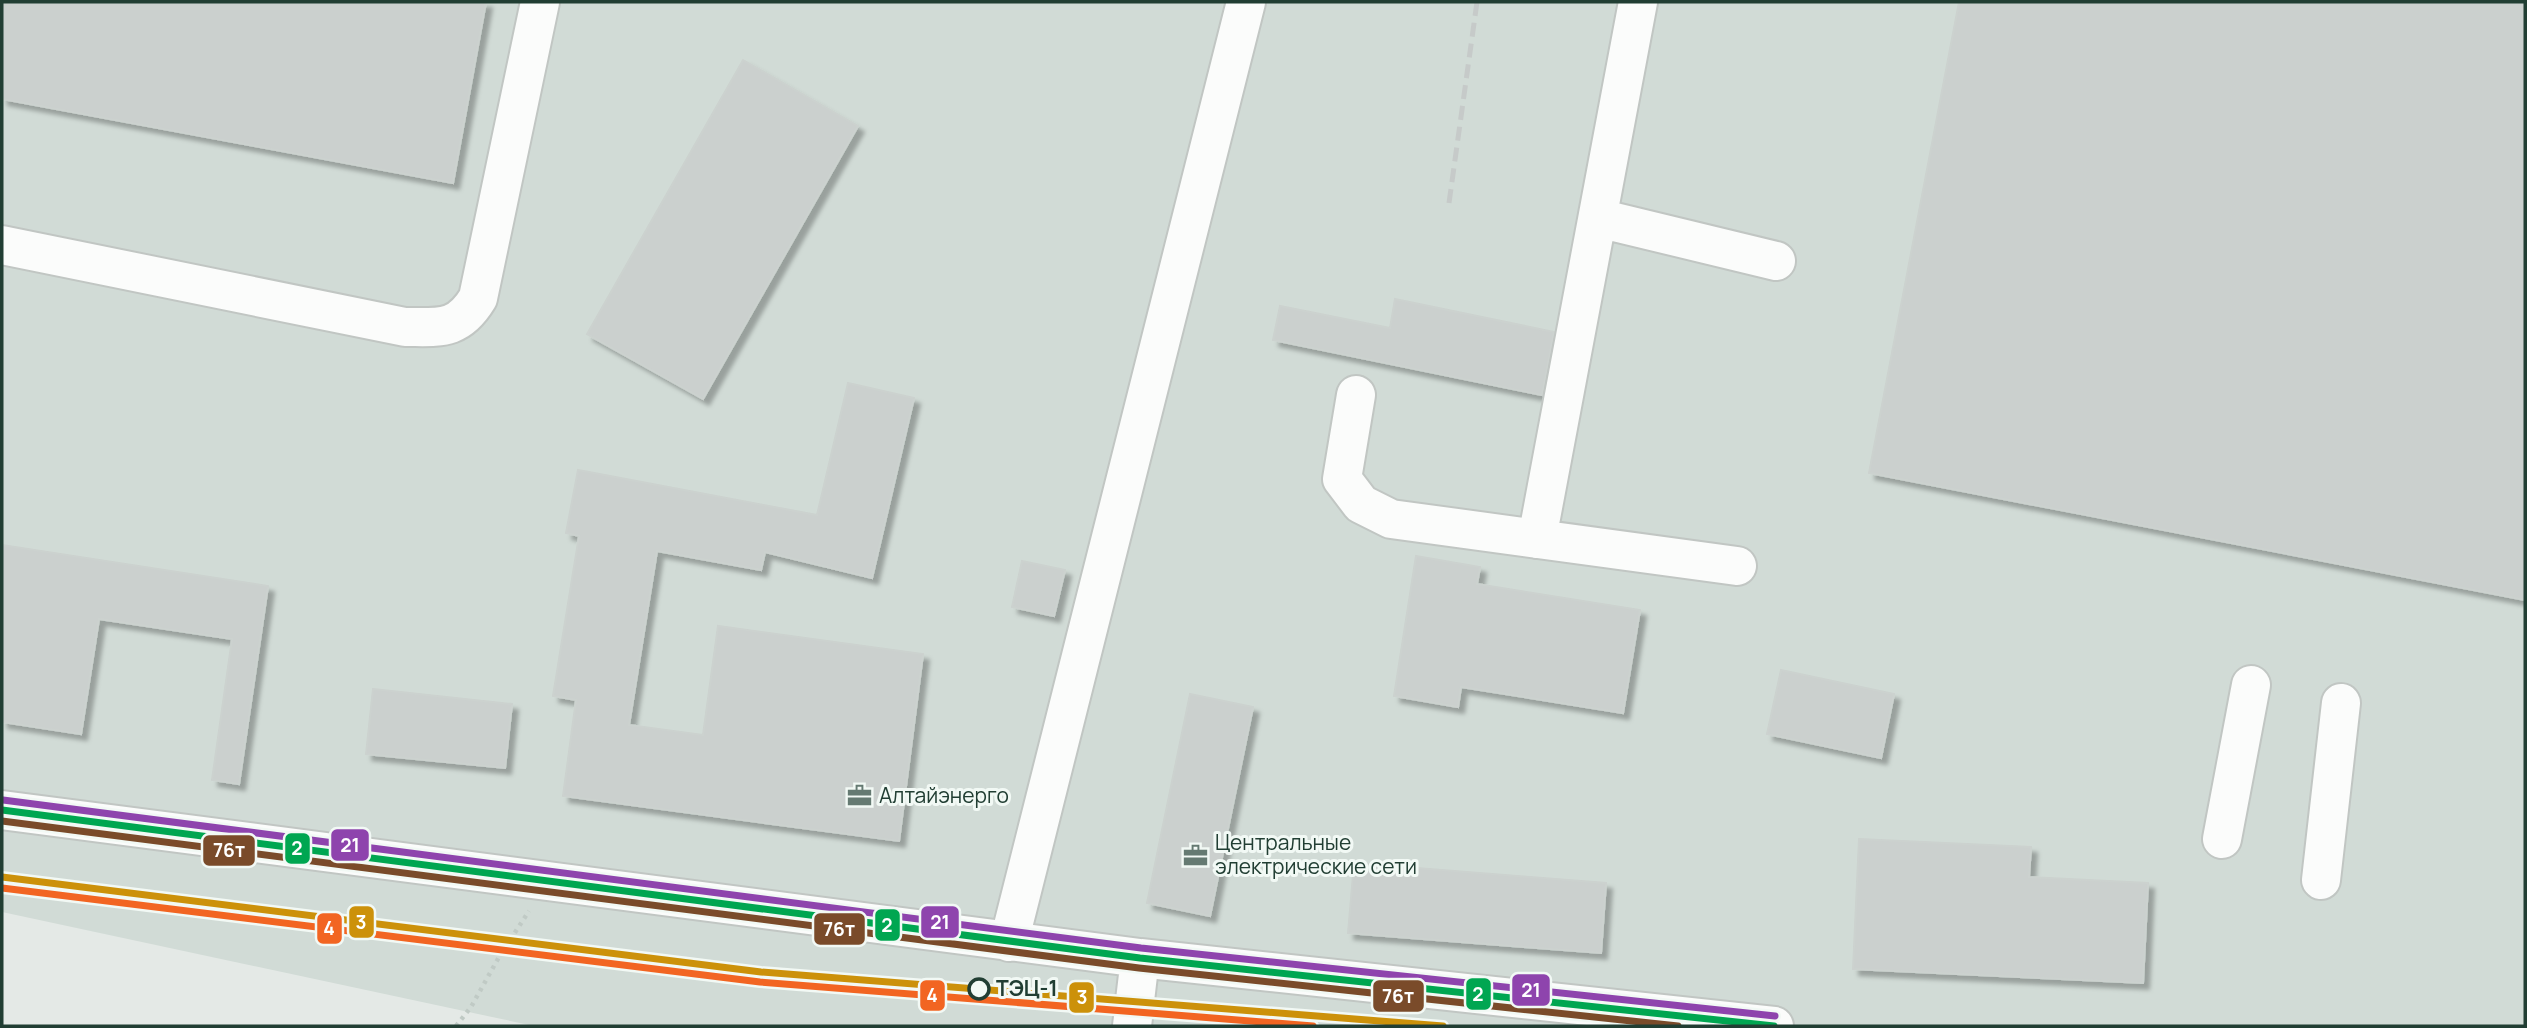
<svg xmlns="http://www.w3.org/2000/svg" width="2527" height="1028" font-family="Manrope,sans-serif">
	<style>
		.built { fill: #d1dbd6 }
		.building { fill: #cbd0ce; stroke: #ccd2cf; stroke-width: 2; filter: url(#shadow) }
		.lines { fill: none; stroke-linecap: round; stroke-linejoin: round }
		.minor-casing { stroke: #c1c6c3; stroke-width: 42 }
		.path { stroke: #c0cac5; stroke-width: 4.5; stroke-dasharray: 3.5 5; stroke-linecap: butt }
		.minor { stroke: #fbfcfb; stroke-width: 38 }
		.rail { stroke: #c6cac9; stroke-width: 5; stroke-dasharray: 14 7; stroke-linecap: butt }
		.bus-1-casing { stroke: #f2f9f5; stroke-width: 12 }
		.bus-2-casing { stroke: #f2f9f5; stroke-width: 12 }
		.bus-3-casing { stroke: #f2f9f5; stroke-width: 12 }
		.bus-1 { stroke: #00a651; stroke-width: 7 }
		.bus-2 { stroke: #7a4b2a; stroke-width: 7 }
		.bus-3 { stroke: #8e44ad; stroke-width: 7 }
		.tram-1-casing { stroke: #f2f9f5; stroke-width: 12 }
		.tram-2-casing { stroke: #f2f9f5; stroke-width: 12 }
		.tram-1 { stroke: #cc910a; stroke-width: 7 }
		.tram-2 { stroke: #f26522; stroke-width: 7 }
		.stop-dot { fill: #f2f9f5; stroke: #213e33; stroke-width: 3.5 }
		.labels { text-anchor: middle; stroke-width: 6; stroke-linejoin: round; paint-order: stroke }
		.poi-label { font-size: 21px; fill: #213e33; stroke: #f2f9f5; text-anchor: start }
		.stop-label { font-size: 21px; font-weight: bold; fill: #213e33; stroke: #f2f9f5; text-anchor: start }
		.line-badge { stroke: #f2f9f5; stroke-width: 2.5 }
		.badge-label { font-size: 19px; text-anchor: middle; font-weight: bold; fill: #fff }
	</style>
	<defs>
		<filter id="shadow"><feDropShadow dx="6" dy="6" stdDeviation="2" flood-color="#0004"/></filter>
	</defs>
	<rect width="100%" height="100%" fill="#e4e9e6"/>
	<!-- built -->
	<path class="built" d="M 2,2 L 2525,2 L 2525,1026 L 534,1026 L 2,912 Z"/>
	<!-- building -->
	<path class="building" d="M 2,2 L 486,2 L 453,183 L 2,99 Z
		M 1959,2 L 2525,2 L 2525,600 L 1869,473 Z
		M 743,60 L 858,126 L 703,399 L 587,334 Z
		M 1395,299 L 1554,332 L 1542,395 L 1273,340 L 1280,306 L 1390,328 Z
		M 848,383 L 914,398 L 872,578 L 765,552 L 761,570 L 657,551 L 629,725 L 703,735 L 718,626 L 923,654 L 899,841 L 563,796 L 576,700 L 553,696 L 579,536 L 566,533 L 578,470 L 817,515 Z
		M 2,545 L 268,586 L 239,784 L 212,780 L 232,639 L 99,619 L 81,734 L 2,722 Z
		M 1416,556 L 1480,567 L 1477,584 L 1640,610 L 1623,713 L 1461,687 L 1458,707 L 1394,696 Z
		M 1022,561 L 1065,570 L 1054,616 L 1012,607 Z
		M 1781,670 L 1894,694 L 1881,758 L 1767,734 Z
		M 373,689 L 512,704 L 505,768 L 366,754 Z
		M 1190,694 L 1253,707 L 1210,916 L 1147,903 Z
		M 1859,839 L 2031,847 L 2029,877 L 2148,883 L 2143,983 L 1853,969 Z
		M 1354,863 L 1606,883 L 1601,953 L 1348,933 Z"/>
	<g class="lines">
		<defs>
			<path id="minor" d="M 1598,218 L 1776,261
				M 2,245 L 405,327 C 440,327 458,331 478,298 L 540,2
				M 1356,395 L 1342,479 L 1361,504 L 1391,519 L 1737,566
				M 1537,539 L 1638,2
				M 2,810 L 1140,958 L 1774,1026
				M 2222,839 L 2251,685
				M 2321,880 L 2341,703
				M 1009,942 L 1246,2
				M 1132,1026 L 1140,958"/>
		</defs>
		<!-- minor casing -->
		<use href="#minor" class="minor-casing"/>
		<!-- path -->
		<path class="path" d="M 456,1026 L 471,1007 L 499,957 L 529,911"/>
		<!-- minor -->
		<use href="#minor" class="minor"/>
		<!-- rail -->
		<path class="rail" d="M 1449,203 L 1477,2"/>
		<defs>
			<path id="bus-1" d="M 2,810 L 1140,958 L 1774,1026"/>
			<path id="bus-2" d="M 2,821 L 1139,968 L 1678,1026"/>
			<path id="bus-3" d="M 3,800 L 1141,948 L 1775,1016"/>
		</defs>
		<!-- bus-1 casing -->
		<use href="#bus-1" class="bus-1-casing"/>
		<!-- bus-2 casing -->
		<use href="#bus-2" class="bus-2-casing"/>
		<!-- bus-3 casing -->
		<use href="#bus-3" class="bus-3-casing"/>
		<!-- bus-1 -->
		<use href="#bus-1" class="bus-1"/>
		<!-- bus-2 -->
		<use href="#bus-2" class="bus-2"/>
		<!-- bus-3 -->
		<use href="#bus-3" class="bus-3"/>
		<defs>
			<path id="tram-1" d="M 2,877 L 761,972 L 1443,1026"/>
			<path id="tram-2" d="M 2,888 L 760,982 L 1313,1026"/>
		</defs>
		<!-- tram-1 casing -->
		<use href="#tram-1" class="tram-1-casing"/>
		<!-- tram-2 casing -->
		<use href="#tram-2" class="tram-2-casing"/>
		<!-- tram-1 -->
		<use href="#tram-1" class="tram-1"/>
		<!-- tram-2 -->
		<use href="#tram-2" class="tram-2"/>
	</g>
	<!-- icons -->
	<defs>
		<symbol id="office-bare" viewBox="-9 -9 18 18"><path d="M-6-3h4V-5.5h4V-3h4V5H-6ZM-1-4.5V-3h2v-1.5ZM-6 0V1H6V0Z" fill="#657a72" stroke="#f2f9f5" stroke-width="2.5" paint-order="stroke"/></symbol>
	</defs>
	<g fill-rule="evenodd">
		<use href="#office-bare" x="842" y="778" width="35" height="35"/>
		<use href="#office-bare" x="1178" y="838" width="35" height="35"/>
	</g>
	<!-- markers -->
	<circle class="stop-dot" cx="979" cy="989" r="10"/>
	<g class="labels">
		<!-- poi labels -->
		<g class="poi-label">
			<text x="879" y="803">Алтайэнерго</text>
			<text x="1215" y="850">Центральные<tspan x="1215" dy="24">электрические сети</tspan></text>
		</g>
		<!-- stop labels -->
		<g class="stop-label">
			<text x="996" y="996">ТЭЦ-1</text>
		</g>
	</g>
	<g class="line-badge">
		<rect x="330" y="828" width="40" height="34" rx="7" fill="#8e44ad"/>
		<rect x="284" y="832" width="27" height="33" rx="7" fill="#00a651"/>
		<rect x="202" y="834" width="54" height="33" rx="7" fill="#7a4b2a"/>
		<rect x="920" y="905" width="40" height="34" rx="7" fill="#8e44ad"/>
		<rect x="348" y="905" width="27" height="34" rx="7" fill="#cc910a"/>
		<rect x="874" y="908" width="27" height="34" rx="7" fill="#00a651"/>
		<rect x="316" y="912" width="27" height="33" rx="7" fill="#f26522"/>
		<rect x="813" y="912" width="53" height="34" rx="7" fill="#7a4b2a"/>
		<rect x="1511" y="973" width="40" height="34" rx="7" fill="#8e44ad"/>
		<rect x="1465" y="977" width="27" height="34" rx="7" fill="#00a651"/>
		<rect x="919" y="979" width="27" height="33" rx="7" fill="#f26522"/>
		<rect x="1372" y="979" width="53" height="34" rx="7" fill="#7a4b2a"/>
		<rect x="1068" y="981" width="27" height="33" rx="7" fill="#cc910a"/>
	</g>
	<g class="badge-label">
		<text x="350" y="852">21</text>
		<text x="297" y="855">2</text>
		<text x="229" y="857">76т</text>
		<text x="940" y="929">21</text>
		<text x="361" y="929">3</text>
		<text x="887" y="932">2</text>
		<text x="329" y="935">4</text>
		<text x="839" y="936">76т</text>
		<text x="1531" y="997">21</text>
		<text x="1478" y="1001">2</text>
		<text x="932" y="1002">4</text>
		<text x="1398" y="1003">76т</text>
		<text x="1082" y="1004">3</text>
	</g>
	<!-- border -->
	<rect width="2527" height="1028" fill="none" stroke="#213e33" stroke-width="7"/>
</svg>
